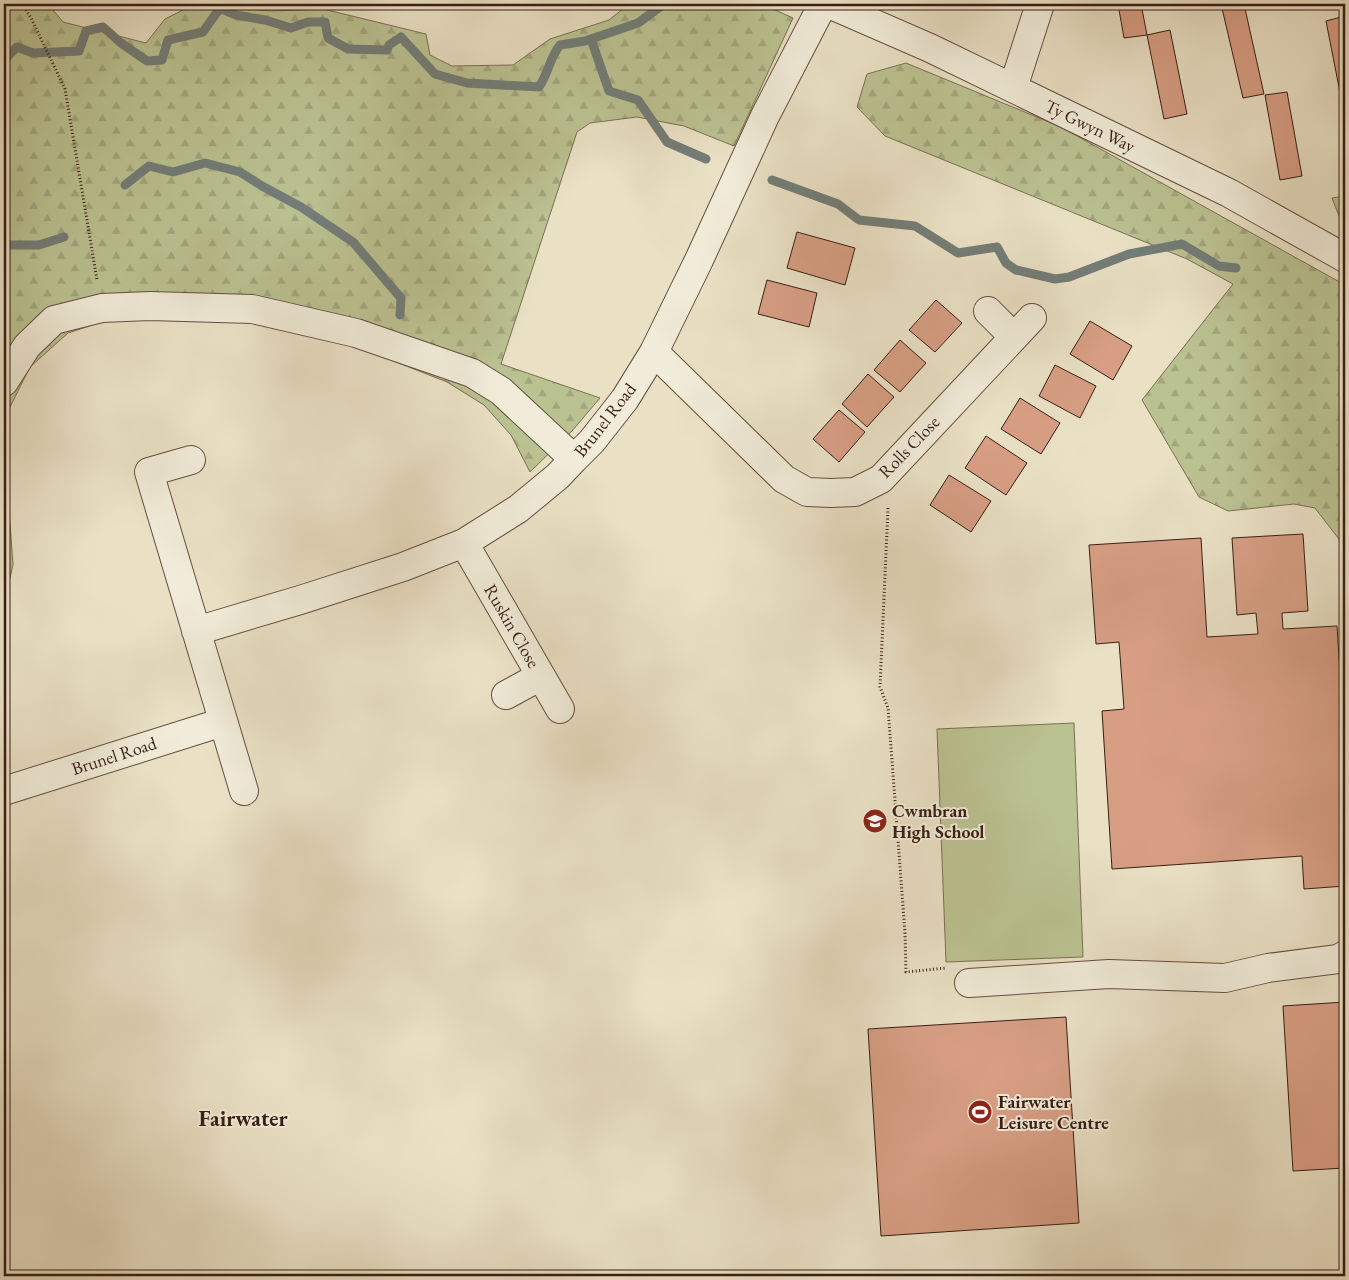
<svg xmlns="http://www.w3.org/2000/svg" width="1349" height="1280" font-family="'EB Garamond',serif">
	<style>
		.green { fill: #bbc292; stroke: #7a7053 }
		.forest { fill: url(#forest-firs); stroke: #7a7053 }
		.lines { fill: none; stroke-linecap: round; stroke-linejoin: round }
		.stream { stroke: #737d78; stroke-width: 9 }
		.building { fill: #d79e84; stroke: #391e14 }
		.minor-casing { stroke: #654f40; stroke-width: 30 }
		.path { stroke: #391e14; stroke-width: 3; stroke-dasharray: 1 2.5; stroke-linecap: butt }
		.minor { stroke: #f1ecd9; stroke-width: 28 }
		.labels { text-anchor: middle; stroke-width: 4; stroke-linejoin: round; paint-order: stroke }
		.street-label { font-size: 18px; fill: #391e14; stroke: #f1ecd9 }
		.poi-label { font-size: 18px; font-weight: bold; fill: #391e14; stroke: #f1ecd9; text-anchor: start }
		.district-label { font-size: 22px; font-weight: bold; fill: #391e14; stroke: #f1ecd9 }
	</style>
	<defs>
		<pattern id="forest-firs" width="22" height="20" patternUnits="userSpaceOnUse" patternTransform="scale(1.25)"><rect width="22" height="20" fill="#bbc292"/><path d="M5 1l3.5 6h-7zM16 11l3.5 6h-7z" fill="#a2a67d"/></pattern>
	</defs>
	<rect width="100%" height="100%" fill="#eae1c5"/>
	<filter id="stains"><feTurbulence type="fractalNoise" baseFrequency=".004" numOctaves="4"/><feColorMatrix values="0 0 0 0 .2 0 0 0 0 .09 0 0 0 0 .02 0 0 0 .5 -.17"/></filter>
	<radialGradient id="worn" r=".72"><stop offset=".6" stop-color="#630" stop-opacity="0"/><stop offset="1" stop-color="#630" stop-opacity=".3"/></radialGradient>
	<!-- green -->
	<path class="green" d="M 1074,723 L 1083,957 L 946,962 L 937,729 Z"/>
	<!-- forest -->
	<path class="forest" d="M 4,4 L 48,4 L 63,22 L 146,43 L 165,19 L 193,5 L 272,11 L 323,9 L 426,34 L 430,55 L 452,66 L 513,65 L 550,39 L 609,20 L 629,4 L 762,4 L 793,18 L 734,146 L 684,126 L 637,117 L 590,123 L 577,132 L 501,364 L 600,398 L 572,431 L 530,472 L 511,435 L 484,405 L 447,382 L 340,340 L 242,320 L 114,318 L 68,333 L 30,367 L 7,413 L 8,496 L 13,565 L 4,603 Z
		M 906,63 L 1061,127 L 1345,285 L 1345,543 L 1342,543 L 1315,508 L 1294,504 L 1228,511 L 1199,497 L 1142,400 L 1233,284 L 1187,259 L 885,136 L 857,107 L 867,74 Z
		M 1345,196 L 1345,231 L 1332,198 Z"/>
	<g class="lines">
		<!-- stream -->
		<path class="stream" d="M 591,39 L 609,91 L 638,100 L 667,142 L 706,159
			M 4,60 L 17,47 L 33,53 L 79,51 L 86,31 L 103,27 L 121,43 L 147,61 L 162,60 L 168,40 L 203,32 L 217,12 L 222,9 L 236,15 L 265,20 L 291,28 L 308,22 L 325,22 L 328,38 L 348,49 L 387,50 L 389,45 L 401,37 L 435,74 L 467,83 L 539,87 C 549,72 549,59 560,45 L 585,41 L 638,23 L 664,4
			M 772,180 L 838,204 L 859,220 L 915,226 L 958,253 L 997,247 L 1006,263 L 1016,270 L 1055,279 L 1069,277 L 1129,254 L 1182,244 L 1219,266 L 1236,268
			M 125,185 L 149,166 L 173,172 L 205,163 L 240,172 L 262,186 L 301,207 L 353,242 L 401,298 L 400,315
			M 4,245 L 39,245 L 64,237"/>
	</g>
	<!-- building -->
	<path class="building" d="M 1118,4 L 1141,4 L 1147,35 L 1124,38 Z
		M 1221,4 L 1244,4 L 1264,94 L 1243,98 Z
		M 1345,16 L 1345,118 L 1326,21 Z
		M 1170,30 L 1187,114 L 1164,119 L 1147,35 Z
		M 1287,92 L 1302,176 L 1280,180 L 1265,95 Z
		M 797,232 L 855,248 L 845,285 L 787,268 Z
		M 767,280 L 817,293 L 809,327 L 758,314 Z
		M 936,300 L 962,323 L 935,352 L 909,330 Z
		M 1090,321 L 1132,346 L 1113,380 L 1070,354 Z
		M 900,340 L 926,363 L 900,392 L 874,370 Z
		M 1055,365 L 1096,386 L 1080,418 L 1039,396 Z
		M 868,374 L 894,397 L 867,427 L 842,404 Z
		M 1020,398 L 1060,423 L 1041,454 L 1001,429 Z
		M 839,410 L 865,432 L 839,462 L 813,439 Z
		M 986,436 L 1027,463 L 1006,495 L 965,468 Z
		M 949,475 L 991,501 L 971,532 L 930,505 Z
		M 1303,534 L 1308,611 L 1282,613 L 1283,629 L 1337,626 L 1345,755 L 1345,886 L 1304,889 L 1302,856 L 1112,869 L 1102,711 L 1124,709 L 1119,642 L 1096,644 L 1089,545 L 1201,538 L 1207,637 L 1258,634 L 1256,613 L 1237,615 L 1232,538 Z
		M 1345,1002 L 1345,1168 L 1293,1171 L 1283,1006 Z
		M 1066,1017 L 1079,1223 L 881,1236 L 868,1029 Z"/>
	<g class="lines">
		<defs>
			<path id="minor" d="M 829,4 L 930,48 L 1229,193 L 1345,258
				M 1013,88 L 1040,4
				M 988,311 L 1014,337
				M 654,352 L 784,479 L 807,492 L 831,493 L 855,492 L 881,479 L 1032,318
				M 4,382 L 27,346 L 54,320 L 102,308 L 150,306 L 252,309 L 356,333 L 472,373 L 501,391 L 574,459
				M 191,460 L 149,472 L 244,791
				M 464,543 L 560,709
				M 196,631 L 300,600 L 403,567 L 464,543 L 518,509 L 558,476 L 574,459 L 592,441 L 625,399 L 654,352 L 699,260 L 765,116 L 823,4
				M 506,695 L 541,676
				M 4,791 L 223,722
				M 969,983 L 1109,974 L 1225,978 L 1268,968 L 1338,959 L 1345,955"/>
		</defs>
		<!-- minor casing -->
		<use href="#minor" class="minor-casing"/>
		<!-- path -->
		<path class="path" d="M 22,4 L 31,18 L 65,89 L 97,280
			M 888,508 L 880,687 L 888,708 L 905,933 L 906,972 L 946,968"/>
		<!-- minor -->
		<use href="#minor" class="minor"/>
	</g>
	<!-- icons -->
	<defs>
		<symbol id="school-disc" viewBox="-11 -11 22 22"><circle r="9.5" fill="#8f2418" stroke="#f1ecd9"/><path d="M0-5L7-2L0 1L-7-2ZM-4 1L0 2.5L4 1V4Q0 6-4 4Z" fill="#fff"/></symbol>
		<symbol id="stadium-disc" viewBox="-11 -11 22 22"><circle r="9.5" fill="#8f2418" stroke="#f1ecd9"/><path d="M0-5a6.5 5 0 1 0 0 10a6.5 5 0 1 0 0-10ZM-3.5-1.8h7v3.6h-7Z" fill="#fff"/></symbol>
	</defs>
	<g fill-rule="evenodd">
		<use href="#school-disc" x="861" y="807" width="28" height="28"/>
		<use href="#stadium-disc" x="966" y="1098" width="28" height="28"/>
	</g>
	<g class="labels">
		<!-- street labels -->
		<g class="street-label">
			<text transform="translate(1090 126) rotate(26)" y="6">Ty Gwyn Way</text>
			<text transform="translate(605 420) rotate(-52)" y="6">Brunel Road</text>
			<text transform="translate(909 447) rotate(-46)" y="6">Rolls Close</text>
			<text transform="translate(512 626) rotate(60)" y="6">Ruskin Close</text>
			<text transform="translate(114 756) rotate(-18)" y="6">Brunel Road</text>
		</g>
		<!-- poi labels -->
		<g class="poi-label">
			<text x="892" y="817">Cwmbran<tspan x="892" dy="21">High School</tspan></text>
			<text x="998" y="1108">Fairwater<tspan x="998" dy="21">Leisure Centre</tspan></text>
		</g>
		<!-- district labels -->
		<g class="district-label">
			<text x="243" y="1126">Fairwater</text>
		</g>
	</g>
	<!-- margin -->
	<rect width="1349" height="1280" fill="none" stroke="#eae1c5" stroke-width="20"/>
	<rect x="5" y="5" width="1339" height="1270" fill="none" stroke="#391e14" stroke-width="2.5"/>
	<rect x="10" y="10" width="1329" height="1260" fill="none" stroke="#391e14"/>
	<rect width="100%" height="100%" filter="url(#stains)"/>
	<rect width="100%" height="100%" fill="url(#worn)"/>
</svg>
